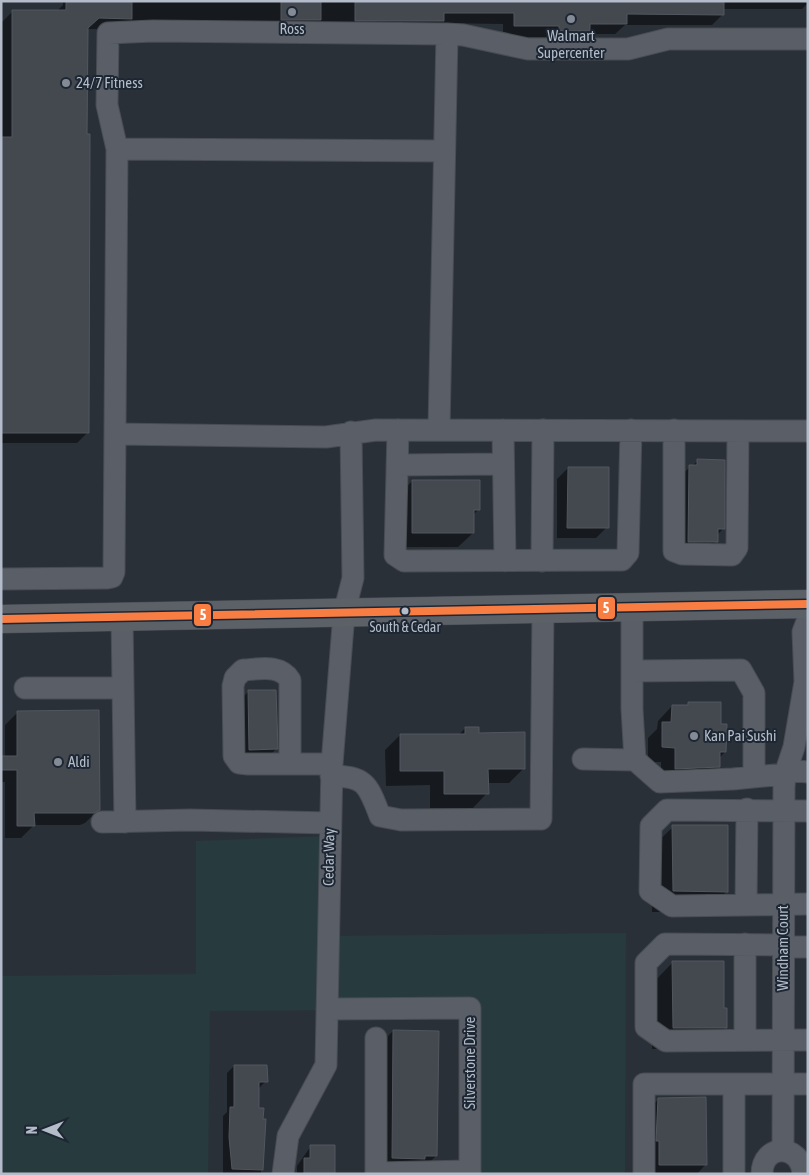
<svg xmlns="http://www.w3.org/2000/svg" width="809" height="1175" font-family="'Asap Condensed',sans-serif">
	<style>
		.green { fill: #273a3e }
		.shadow { fill: #0007 }
		.building { fill: #444950; stroke: #52575f }
		.lines { fill: none; stroke-linecap: round; stroke-linejoin: round }
		.minor-casing { stroke: #484c53; stroke-width: 23 }
		.major-casing { stroke: #484c55; stroke-width: 29 }
		.minor { stroke: #5a5e66; stroke-width: 21 }
		.major { stroke: #5c6168; stroke-width: 28 }
		.bus-1-casing { stroke: #1d2633; stroke-width: 11 }
		.bus-1 { stroke: #f77d43; stroke-width: 8 }
		.poi-dot { fill: #848b96; stroke: #1d2633; stroke-width: 2 }
		.bus-dot { fill: #b4bcc9; stroke: #1d2633; stroke-width: 2 }
		.labels { text-anchor: middle; stroke-width: 4; stroke-linejoin: round; paint-order: stroke }
		.bus-label { font-size: 14px; fill: #b4bcc9; stroke: #1d2633 }
		.poi-label { font-size: 15px; fill: #b4bcc9; stroke: #1d2633; text-anchor: start }
		.street-label { font-size: 15px; fill: #b4bcc9; stroke: #1d2633 }
		.line-badge { stroke: #1d2633; stroke-width: 2 }
		.badge-label { font-size: 14px; text-anchor: middle; font-weight: bold; fill: #fff }
	</style>
	<rect width="100%" height="100%" fill="#2a3038"/>
	<!-- green -->
	<path class="green" d="M 329,836 L 328,936 L 626,933 L 625,1174 L 470,1174 L 470,1009 L 210,1011 L 208,1174 L 1,1174 L 1,976 L 196,974 L 196,841 Z"/>
	<!-- shadow -->
	<path class="shadow" d="M 63,1 L 808,1 L 808,3 L 802,9 L 723,9 L 723,14 L 712,25 L 625,25 L 615,34 L 585,34 L 578,42 L 549,42 L 549,37 L 503,37 L 503,24 L 441,23 L 432,32 L 344,31 L 345,22 L 318,22 L 309,31 L 86,29 L 88,432 L 77,443 L 1,443 L 2,22 L 13,11 L 57,11 L 63,5 Z
		M 698,461 L 723,529 L 716,536 L 716,542 L 705,553 L 677,552 L 678,477 Z
		M 568,468 L 607,527 L 596,538 L 557,538 L 557,479 Z
		M 412,481 L 479,509 L 473,515 L 473,533 L 458,547 L 398,547 L 398,496 Z
		M 249,691 L 276,749 L 265,760 L 238,760 L 238,702 Z
		M 672,706 L 720,725 L 725,752 L 718,759 L 718,767 L 704,781 L 661,783 L 661,762 L 648,762 L 648,738 L 657,729 L 658,721 Z
		M 18,712 L 98,810 L 85,823 L 80,825 L 34,825 L 21,838 L 5,838 L 5,782 L 1,782 L 1,757 L 5,757 L 5,725 Z
		M 465,728 L 478,734 L 524,768 L 509,783 L 487,783 L 487,793 L 473,808 L 430,808 L 430,785 L 386,786 L 385,750 L 400,735 L 459,735 Z
		M 673,827 L 727,891 L 706,912 L 652,912 L 651,848 Z
		M 673,962 L 726,1027 L 705,1048 L 652,1049 L 652,984 Z
		M 393,1031 L 436,1156 L 418,1174 L 371,1174 L 372,1052 Z
		M 234,1066 L 266,1081 L 258,1089 L 262,1139 L 261,1174 L 223,1174 L 223,1116 L 227,1112 L 227,1073 Z
		M 659,1099 L 706,1164 L 697,1174 L 638,1174 L 637,1120 Z
		M 311,1146 L 335,1174 L 297,1174 L 297,1166 Z"/>
	<!-- building -->
	<path class="building" d="M 66,1 L 132,1 L 132,19 L 99,18 L 88,28 L 87,134 L 90,134 L 89,433 L 1,433 L 1,137 L 12,137 L 12,10 L 66,10 Z
		M 281,1 L 321,1 L 321,20 L 281,20 Z
		M 355,1 L 724,1 L 724,15 L 627,14 L 627,24 L 590,24 L 590,31 L 559,31 L 559,26 L 514,26 L 514,13 L 444,13 L 444,21 L 355,21 Z
		M 697,459 L 725,460 L 725,529 L 718,529 L 718,542 L 688,542 L 689,465 L 697,465 Z
		M 568,467 L 609,467 L 609,528 L 567,528 Z
		M 412,480 L 480,480 L 480,510 L 474,510 L 474,533 L 412,533 Z
		M 248,690 L 276,690 L 278,749 L 249,750 Z
		M 688,702 L 721,702 L 721,724 L 727,724 L 726,752 L 720,752 L 720,767 L 675,769 L 675,748 L 662,747 L 662,722 L 671,722 L 672,705 L 688,705 Z
		M 99,710 L 100,810 L 94,813 L 34,813 L 35,826 L 17,826 L 17,770 L 1,770 L 1,756 L 17,756 L 17,711 Z
		M 465,727 L 479,727 L 479,733 L 525,732 L 525,769 L 488,769 L 489,794 L 444,794 L 444,771 L 400,771 L 400,734 L 465,734 Z
		M 672,825 L 728,825 L 728,892 L 673,891 Z
		M 672,961 L 724,961 L 724,1008 L 727,1008 L 727,1028 L 673,1028 Z
		M 393,1030 L 439,1031 L 437,1156 L 425,1156 L 425,1159 L 392,1158 Z
		M 234,1065 L 267,1065 L 268,1082 L 259,1082 L 259,1108 L 264,1108 L 263,1119 L 266,1119 L 263,1170 L 232,1169 L 229,1137 L 230,1107 L 234,1107 Z
		M 706,1097 L 707,1165 L 659,1165 L 659,1141 L 656,1141 L 658,1098 Z
		M 310,1145 L 335,1145 L 335,1174 L 304,1174 L 304,1158 L 310,1158 Z"/>
	<g class="lines">
		<defs>
			<path id="minor" d="M 117,149 L 444,151
				M 398,430 L 395,555 L 404,561 L 622,560 L 628,553 L 631,430
				M 439,430 L 447,34
				M 503,430 L 505,561
				M 674,430 L 674,551 L 682,554 L 732,555 L 737,548 L 738,431
				M 115,434 L 326,437 L 376,430 L 808,431
				M 397,465 L 503,464
				M 542,561 L 543,430
				M 1,579 L 107,578 L 112,577 L 114,572 L 117,149 L 107,105 L 108,33 L 153,31 L 447,34 L 463,35 L 528,49 L 628,49 L 668,39 L 808,39
				M 632,608 L 632,709 L 635,760 L 660,782 L 733,779 L 785,774
				M 122,617 L 125,822
				M 632,671 L 741,670 L 754,693 L 754,777
				M 25,688 L 123,688
				M 583,759 L 635,760
				M 290,764 L 290,680 C 280,664 260,669 243,670 L 235,678 L 233,686 L 234,756 L 239,763 L 248,764 L 332,764
				M 786,770 L 808,772
				M 331,776 C 366,776 368,785 380,816 L 401,820 L 541,819 L 543,610
				M 808,811 L 667,810 L 651,826 L 650,891 L 672,906 L 808,904
				M 102,822 L 190,820 L 330,823
				M 746,905 L 747,809
				M 745,944 L 745,1040
				M 783,945 L 665,944 L 646,963 L 646,1027 L 666,1041 L 808,1040
				M 783,947 L 808,947
				M 327,1009 L 470,1008 L 470,1174
				M 783,1150 L 784,787 L 785,774 L 794,747 L 805,682 L 803,632 L 808,619
				M 376,1173 L 469,1171
				M 283,1174 L 288,1136 L 326,1065 L 332,764 L 344,613 L 353,578 L 351,432
				M 376,1174 L 376,1038
				M 644,1174 L 644,1084 L 808,1084
				M 734,1174 L 734,1084
				M 762,1174 C 762,1143 801,1143 803,1174"/>
			<path id="major" d="M 1,619 L 808,604"/>
		</defs>
		<!-- minor casing -->
		<use href="#minor" class="minor-casing"/>
		<!-- major casing -->
		<use href="#major" class="major-casing"/>
		<!-- minor -->
		<use href="#minor" class="minor"/>
		<!-- major -->
		<use href="#major" class="major"/>
		<defs>
			<path id="bus-1" d="M 1,619 L 808,604"/>
		</defs>
		<!-- bus-1 casing -->
		<use href="#bus-1" class="bus-1-casing"/>
		<!-- bus-1 -->
		<use href="#bus-1" class="bus-1"/>
	</g>
	<!-- markers -->
	<g class="poi-dot">
		<circle cx="292" cy="12" r="5"/>
		<circle cx="571" cy="19" r="5"/>
		<circle cx="66" cy="83" r="5"/>
		<circle cx="694" cy="736" r="5"/>
		<circle cx="58" cy="762" r="5"/>
	</g>
	<circle class="bus-dot" cx="405" cy="611" r="4.5"/>
	<g class="labels">
		<!-- bus labels -->
		<g class="bus-label">
			<text x="405" y="632">South &amp; Cedar</text>
		</g>
		<!-- poi labels -->
		<g class="poi-label">
			<text x="292" y="34" text-anchor="middle">Ross</text>
			<text x="571" y="41" text-anchor="middle">Walmart<tspan x="571" dy="17">Supercenter</tspan></text>
			<text x="76" y="88">24/7 Fitness</text>
			<text x="704" y="741">Kan Pai Sushi</text>
			<text x="68" y="767">Aldi</text>
		</g>
		<!-- street labels -->
		<g class="street-label">
			<text transform="translate(329 857) rotate(-89)" y="5">Cedar Way</text>
			<text transform="translate(783 948) rotate(-90)" y="5">Windham Court</text>
			<text transform="translate(470 1063) rotate(-90)" y="5">Silverstone Drive</text>
		</g>
	</g>
	<g class="line-badge">
		<rect x="597" y="596" width="19" height="24" rx="5" fill="#f77d43"/>
		<rect x="193" y="603" width="19" height="24" rx="5" fill="#f77d43"/>
	</g>
	<g class="badge-label">
		<text x="606" y="613">5</text>
		<text x="203" y="620">5</text>
	</g>
	<!-- border -->
	<rect width="809" height="1175" fill="none" stroke="#b4bcc9" stroke-width="5"/>
	<!-- north arrow -->
	<g transform="translate(45 1130) rotate(270)" stroke="#1d2633" stroke-width="4" paint-order="stroke">
	<path d="M0-4L9 19L0 12L-9 19Z" fill="#b4bcc9"/>
	<text y="-8" font-size="14" font-weight="bold" text-anchor="middle" fill="#b4bcc9">N</text>
	</g>
</svg>
